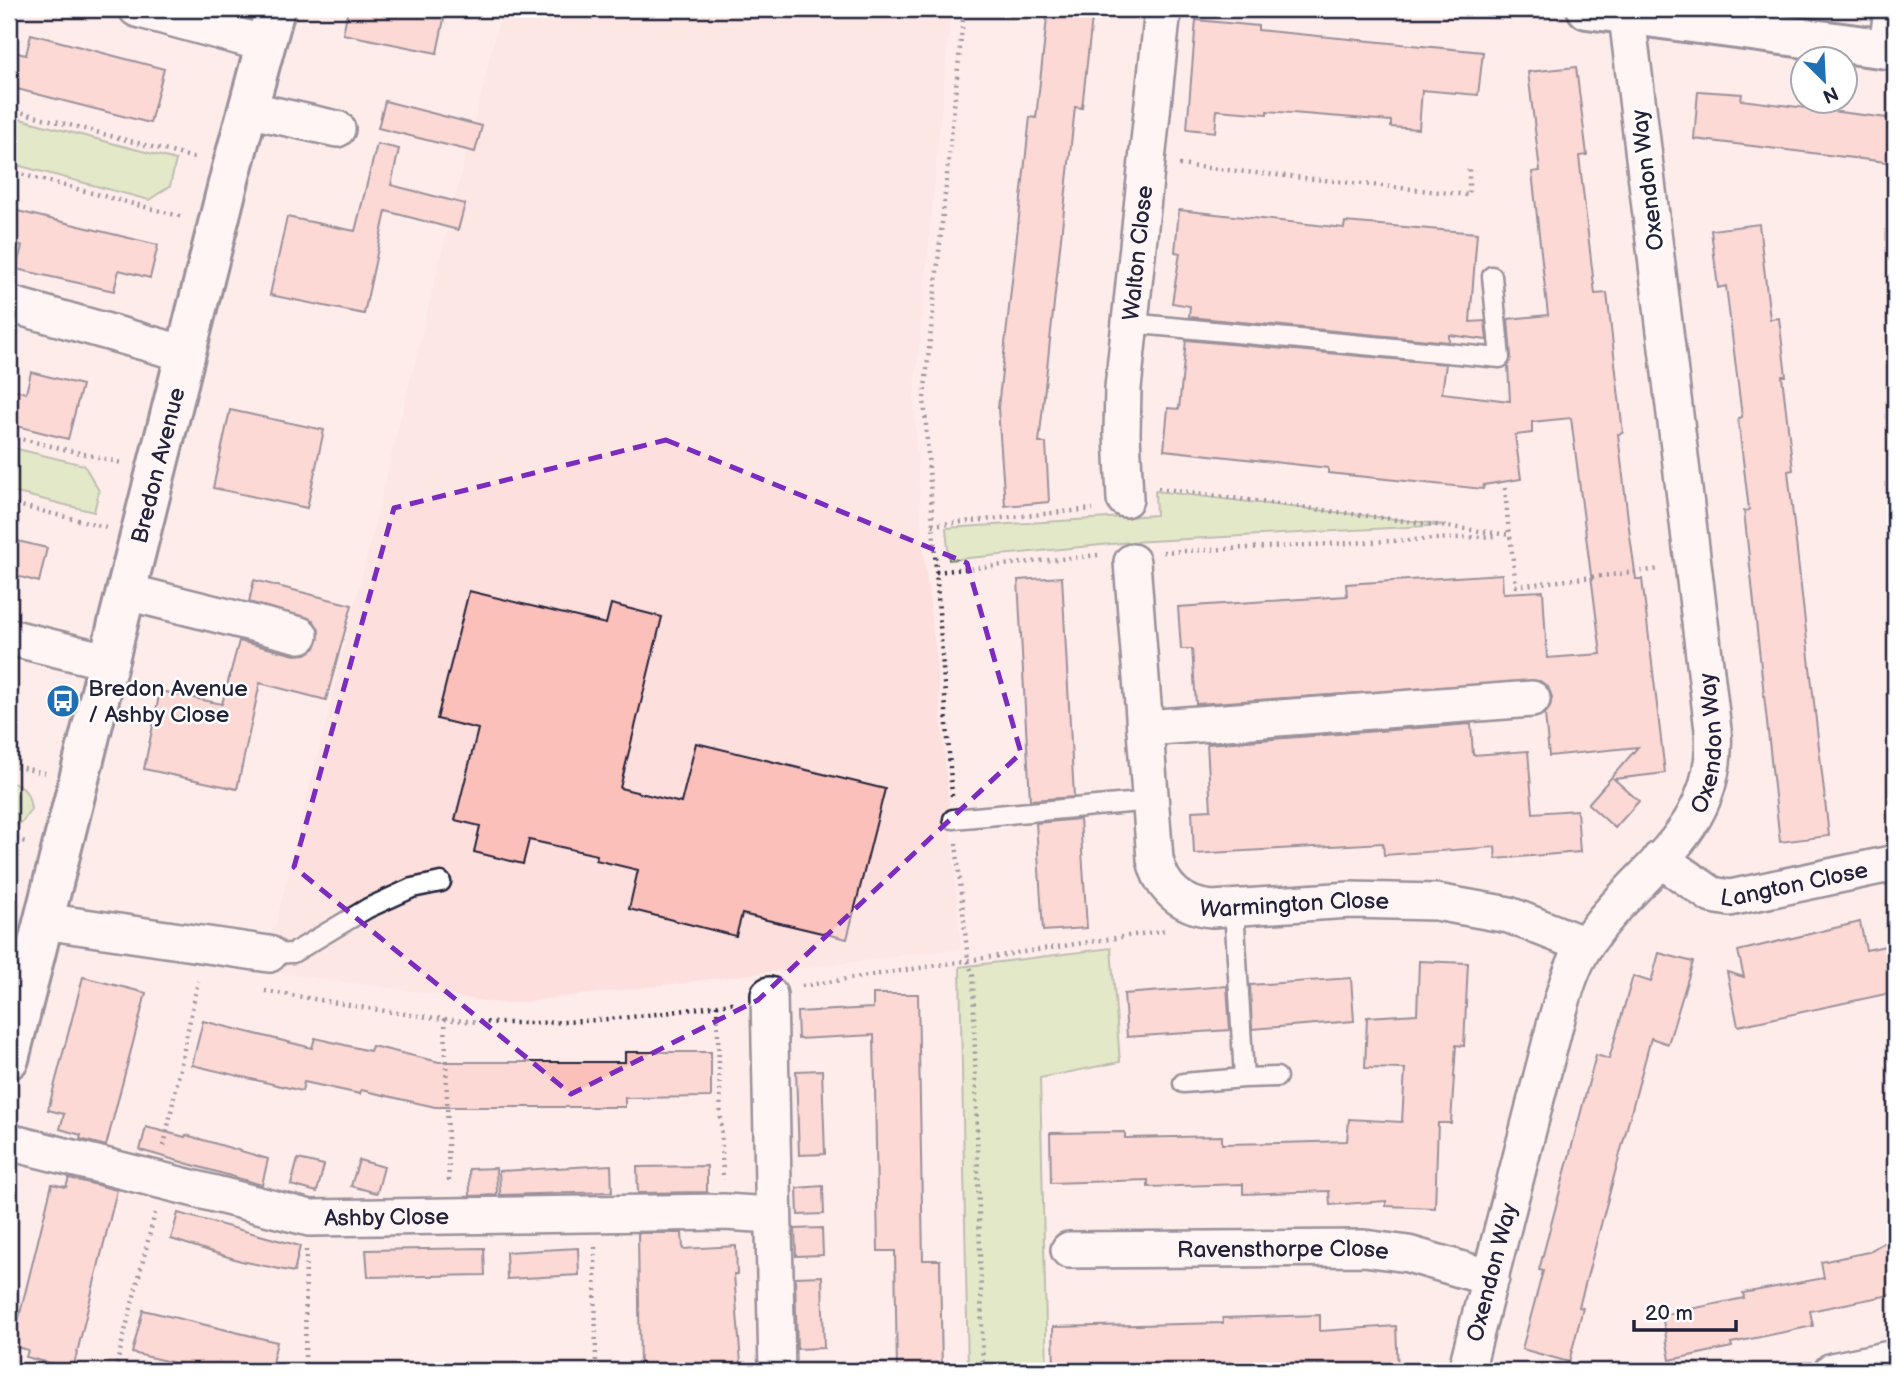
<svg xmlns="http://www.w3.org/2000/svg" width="1904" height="1380" font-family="'Balsamiq Sans',sans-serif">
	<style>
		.built { fill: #fddfdd }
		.green { fill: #c3e49e; stroke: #72836c; stroke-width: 2 }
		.building { fill: #fcc0bb; stroke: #22223b; stroke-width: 2 }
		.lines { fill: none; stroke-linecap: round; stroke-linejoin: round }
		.lane-casing { stroke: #22223b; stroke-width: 23 }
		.street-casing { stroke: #22223b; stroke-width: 40 }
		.secondary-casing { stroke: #22223b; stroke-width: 44 }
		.path { stroke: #22223b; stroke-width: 4.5; stroke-dasharray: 2 5; stroke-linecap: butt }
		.lane { stroke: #fff; stroke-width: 18 }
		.street { stroke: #fff; stroke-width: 35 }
		.secondary { stroke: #fff; stroke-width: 38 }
		.marked { fill: none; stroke: #7b2cbf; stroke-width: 5; stroke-dasharray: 14 9; stroke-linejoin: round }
		.labels { text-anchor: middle; stroke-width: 5; stroke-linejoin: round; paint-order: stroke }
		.street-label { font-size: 23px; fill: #22223b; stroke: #fff }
		.poi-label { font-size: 23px; fill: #22223b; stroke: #fff; text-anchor: start }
	</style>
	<rect width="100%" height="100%" fill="#feeceb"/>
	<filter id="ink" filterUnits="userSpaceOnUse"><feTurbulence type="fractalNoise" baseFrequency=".0143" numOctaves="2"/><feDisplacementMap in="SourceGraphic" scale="14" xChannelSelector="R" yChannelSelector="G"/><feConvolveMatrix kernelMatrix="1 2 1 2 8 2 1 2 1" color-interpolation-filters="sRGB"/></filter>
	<g filter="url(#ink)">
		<!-- built -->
		<path class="built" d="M 502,9 L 951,9 L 914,400 L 922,538 L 936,657 L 961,949 L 506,1004 L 264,971 Z"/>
		<!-- green -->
		<path class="green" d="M 9,116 L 176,160 L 170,186 L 149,200 L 9,163 Z
			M 9,447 L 84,465 L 99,491 L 94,512 L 9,491 Z
			M 1155,491 L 1446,525 L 1131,542 L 949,560 L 946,528 L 1156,515 Z
			M 9,782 C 25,786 29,793 31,809 L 23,821 L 9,829 Z
			M 1111,948 L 1120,1062 L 1040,1078 L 1047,1371 L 968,1371 L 960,967 Z"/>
		<!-- building -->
		<path class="building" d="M 348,9 L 446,9 L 437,53 L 343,34 Z
			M 1048,9 L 1093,9 L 1082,108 L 1075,107 L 1039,443 L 1046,443 L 1049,502 L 1005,506 L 998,408 L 1030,117 L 1036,118 Z
			M 1196,20 L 1258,26 L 1258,30 L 1483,52 L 1478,95 L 1422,90 L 1419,129 L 1391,127 L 1391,121 L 1267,111 L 1267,114 L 1217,110 L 1215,132 L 1187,129 Z
			M 31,34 L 164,69 L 150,123 L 9,87 L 9,51 L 26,55 Z
			M 1576,67 L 1587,155 L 1579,156 L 1595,294 L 1607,293 L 1623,433 L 1618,434 L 1630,536 L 1636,579 L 1642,579 L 1665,773 L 1614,779 L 1639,801 L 1615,828 L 1588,804 L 1638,747 L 1549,756 L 1545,714 L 1550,707 L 1552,697 L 1548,687 L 1540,681 L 1196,704 L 1192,649 L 1181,649 L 1178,607 L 1347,596 L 1346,584 L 1502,574 L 1503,593 L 1543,591 L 1547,658 L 1601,654 L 1571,418 L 1532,422 L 1532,433 L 1515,435 L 1521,479 L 1484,485 L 1483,489 L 1328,473 L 1328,468 L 1164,450 L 1168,408 L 1179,409 L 1186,340 L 1446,364 L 1442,393 L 1510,401 L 1508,366 L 1511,357 L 1508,319 L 1548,315 L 1532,172 L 1540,171 L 1528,72 Z
			M 1698,91 L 1742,94 L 1741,100 L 1895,119 L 1895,163 L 1694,139 Z
			M 385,101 L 482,126 L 475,152 L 378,128 Z
			M 377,144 L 399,149 L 391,185 L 465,204 L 458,230 L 386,211 L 364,314 L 270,295 L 287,217 L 355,231 Z
			M 9,209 L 158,245 L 150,278 L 119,270 L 114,291 L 16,269 L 22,246 L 9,243 Z
			M 1179,210 L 1344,228 L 1345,222 L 1477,233 L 1470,322 L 1485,321 L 1487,340 L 1449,335 L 1449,342 L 1189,317 L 1190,306 L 1172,303 L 1180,253 L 1175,252 Z
			M 1759,224 L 1770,319 L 1779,318 L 1786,376 L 1782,376 L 1793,470 L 1788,471 L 1829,836 L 1780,842 L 1744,511 L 1749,510 L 1738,418 L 1742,417 L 1726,286 L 1718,288 L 1711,230 Z
			M 31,372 L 82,385 L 68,439 L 9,424 L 9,388 L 26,393 Z
			M 230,410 L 324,430 L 307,508 L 213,488 Z
			M 9,539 L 47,548 L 39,582 L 9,574 Z
			M 1062,577 L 1074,797 L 1030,800 L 1018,580 Z
			M 254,580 L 352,605 L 326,700 L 260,683 L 237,789 L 144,769 L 160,691 L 222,704 L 239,641 L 295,655 L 306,654 L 315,648 L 319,630 L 313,620 L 249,602 Z
			M 469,591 L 606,624 L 611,604 L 662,617 L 620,788 L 681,803 L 696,743 L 885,789 L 847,939 L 742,914 L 736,936 L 629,909 L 638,870 L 596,860 L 597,855 L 529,840 L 523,864 L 474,852 L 480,826 L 455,820 L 478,729 L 437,719 Z
			M 1471,724 L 1473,755 L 1528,751 L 1533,813 L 1577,810 L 1580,852 L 1496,859 L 1495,847 L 1384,855 L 1383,843 L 1194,854 L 1192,811 L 1211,810 L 1207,744 Z
			M 1080,819 L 1087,928 L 1043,931 L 1036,823 Z
			M 1860,922 L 1866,950 L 1895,944 L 1895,992 L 1738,1026 L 1727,972 L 1744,977 L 1738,951 Z
			M 1659,953 L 1693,962 L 1668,1044 L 1651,1038 L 1579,1307 L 1583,1308 L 1569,1362 L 1522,1349 L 1543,1271 L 1539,1270 L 1548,1236 L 1596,1055 L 1609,1059 L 1633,976 L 1651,982 Z
			M 1419,961 L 1468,963 L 1464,1046 L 1456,1045 L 1451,1123 L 1438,1123 L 1435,1208 L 1386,1206 L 1386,1201 L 1330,1205 L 1329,1191 L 1243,1194 L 1243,1184 L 1148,1187 L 1148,1180 L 1051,1183 L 1050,1133 L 1125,1132 L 1125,1138 L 1222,1136 L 1222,1144 L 1280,1143 L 1347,1141 L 1349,1119 L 1402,1122 L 1405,1069 L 1365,1068 L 1367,1017 L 1417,1014 Z
			M 83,977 L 146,993 L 106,1146 L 80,1139 L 81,1135 L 60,1129 L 64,1114 L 48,1110 Z
			M 1351,978 L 1354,1021 L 1252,1029 L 1250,985 Z
			M 1227,986 L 1230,1030 L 1127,1037 L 1124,994 Z
			M 873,994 L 918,994 L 923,1260 L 940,1260 L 942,1371 L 897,1371 L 895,1251 L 878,1251 L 874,1035 L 798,1039 L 797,1012 L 873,1008 Z
			M 203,1021 L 312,1048 L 315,1038 L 370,1051 L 372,1046 L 439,1062 L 625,1062 L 625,1052 L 711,1052 L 711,1097 L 625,1098 L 625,1107 L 435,1107 L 361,1090 L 360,1094 L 304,1082 L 302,1091 L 192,1065 Z
			M 822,1070 L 825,1154 L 799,1155 L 796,1071 Z
			M 146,1127 L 185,1137 L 186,1135 L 268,1159 L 262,1185 L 140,1150 Z
			M 298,1159 L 324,1165 L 317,1192 L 291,1185 Z
			M 359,1160 L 384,1167 L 377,1193 L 351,1186 Z
			M 611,1165 L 612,1192 L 500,1195 L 499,1171 Z
			M 707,1166 L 707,1192 L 638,1193 L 637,1167 Z
			M 496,1168 L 497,1195 L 470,1196 L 469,1169 Z
			M 69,1178 L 117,1190 L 73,1369 L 26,1357 L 28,1350 L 12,1346 L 52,1184 L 66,1187 Z
			M 823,1186 L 824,1214 L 798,1215 L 797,1188 Z
			M 178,1213 L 300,1246 L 294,1272 L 241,1261 L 171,1239 Z
			M 822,1228 L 823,1255 L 796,1256 L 795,1229 Z
			M 638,1233 L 682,1233 L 683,1249 L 736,1246 L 737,1274 L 734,1274 L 741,1364 L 680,1368 L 680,1371 L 640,1371 Z
			M 1895,1236 L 1895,1294 L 1810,1311 L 1813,1326 L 1731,1343 L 1732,1347 L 1670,1360 L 1662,1315 L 1744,1298 L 1743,1293 L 1824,1278 L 1821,1262 L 1868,1252 Z
			M 484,1248 L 485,1275 L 368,1277 L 366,1250 Z
			M 578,1248 L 579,1275 L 507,1279 L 506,1252 Z
			M 822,1276 L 824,1348 L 797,1349 L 795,1277 Z
			M 143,1310 L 277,1342 L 270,1371 L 209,1371 L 132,1353 Z
			M 1320,1315 L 1320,1331 L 1396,1326 L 1398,1371 L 1349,1371 L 1348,1364 L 1213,1368 L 1213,1371 L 1054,1371 L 1053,1327 L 1223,1323 L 1223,1318 Z"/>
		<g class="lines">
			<defs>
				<path id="lane" d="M 1129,323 L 1500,358 L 1492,276
					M 953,819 L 1151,801
					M 269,954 L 293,953 L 368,908 L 412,888 L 441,882
					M 1244,1078 L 1277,1077
					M 1183,1083 L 1244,1078 L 1234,908"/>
				<g id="street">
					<path d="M 137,9 L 266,44"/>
					<path d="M 1887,49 L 1892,9"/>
					<path d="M 247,109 L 337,129"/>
					<path d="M 9,304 L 186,354"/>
					<path id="s1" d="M 1125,499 L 1122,434 L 1123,388 L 1163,9"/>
					<path id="s2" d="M 1132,562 L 1155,859 C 1161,888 1182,906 1212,909 L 1350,900 L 1436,902 L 1509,915 L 1585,945"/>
					<path d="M 127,592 L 300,635"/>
					<path d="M 9,637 L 110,662"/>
					<path d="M 1145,728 L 1532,699"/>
					<path id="s3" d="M 1660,859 L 1712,895 L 1730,898 L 1895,863"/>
					<path d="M 43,921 L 269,954"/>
					<path d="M 769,995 L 777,1371"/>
					<path id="s4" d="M 9,1142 L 310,1218 L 724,1212 L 773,1215"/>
					<path id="s5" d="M 1069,1250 L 1364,1248 L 1408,1254 L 1491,1278"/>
					<path id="s6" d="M 1466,1371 L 1555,1025 C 1563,997 1570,968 1586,944 C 1637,868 1720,835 1713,730 L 1627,16"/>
					<path d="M 1832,1371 L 1895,1358"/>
				</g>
				<g id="secondary">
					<path d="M 1587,9 L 1895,50"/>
					<path id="s7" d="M 9,1059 L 231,172 L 275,9"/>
				</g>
			</defs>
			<!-- lane casing -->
			<use href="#lane" class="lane-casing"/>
			<!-- street casing -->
			<use href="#street" class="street-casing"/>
			<!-- secondary casing -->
			<use href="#secondary" class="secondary-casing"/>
			<!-- path -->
			<path class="path" d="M 9,109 L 198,159
				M 1179,165 L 1469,195 L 1469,169
				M 9,171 L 183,217
				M 9,436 L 122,463
				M 1158,488 L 1510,535 L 1516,586 L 1661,569
				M 1505,488 L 1509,535
				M 9,503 L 106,527
				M 932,525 L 1093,509
				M 1163,552 L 1497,536
				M 936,572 L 1098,555
				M 9,765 L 45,773
				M 952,796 L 924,398 L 964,9
				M 9,838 L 26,842
				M 956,843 L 968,960 L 973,976 L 983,1371
				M 802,986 L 1167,930
				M 265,991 C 345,1003 427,1022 508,1023 C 583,1024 662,1015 736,1002
				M 717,1005 L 723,1180
				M 445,1018 L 449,1183
				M 164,1146 L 198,981
				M 595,1247 L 596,1371
				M 115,1371 L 155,1213
				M 305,1371 L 306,1250"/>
			<!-- lane -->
			<use href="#lane" class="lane"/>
			<!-- street -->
			<use href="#street" class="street"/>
			<!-- secondary -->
			<use href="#secondary" class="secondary"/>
		</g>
	</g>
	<!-- marked area -->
	<path d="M0 0H1904V1380H0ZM 666,440 L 967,563 L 1021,753 L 758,1000 L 571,1094 L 294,867 L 394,508 Z" fill="#feeceb" fill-opacity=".55" fill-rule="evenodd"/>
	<path class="marked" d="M 666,440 L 967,563 L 1021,753 L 758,1000 L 571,1094 L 294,867 L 394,508 Z"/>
	<!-- icons -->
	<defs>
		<symbol id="bus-disc" viewBox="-11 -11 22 22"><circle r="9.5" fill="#1f6fb2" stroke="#fff"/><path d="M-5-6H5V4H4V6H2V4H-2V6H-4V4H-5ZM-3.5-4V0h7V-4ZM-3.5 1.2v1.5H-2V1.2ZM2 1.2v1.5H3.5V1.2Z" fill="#fff"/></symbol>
	</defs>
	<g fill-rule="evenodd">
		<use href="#bus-disc" x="44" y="682" width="38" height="38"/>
	</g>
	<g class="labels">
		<!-- street labels -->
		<g class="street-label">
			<text transform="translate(1647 180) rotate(-97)" y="8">Oxendon Way</text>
			<text dy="8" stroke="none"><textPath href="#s1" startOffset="247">Walton Close</textPath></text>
			<text dy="8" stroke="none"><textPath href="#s7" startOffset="612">Bredon Avenue</textPath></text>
			<text dy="8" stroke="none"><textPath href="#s6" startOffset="688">Oxendon Way</textPath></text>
			<text dy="8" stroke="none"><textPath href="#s3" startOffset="147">Langton Close</textPath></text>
			<text dy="8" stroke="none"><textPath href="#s2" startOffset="462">Warmington Close</textPath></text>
			<text dy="8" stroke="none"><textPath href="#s4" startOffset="387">Ashby Close</textPath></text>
			<text dy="8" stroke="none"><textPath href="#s5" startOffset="214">Ravensthorpe Close</textPath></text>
			<text dy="8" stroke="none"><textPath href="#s6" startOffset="102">Oxendon Way</textPath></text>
		</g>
		<!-- poi labels -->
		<g class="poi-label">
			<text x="88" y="696">Bredon Avenue<tspan x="88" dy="26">/ Ashby Close</tspan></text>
		</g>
	</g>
	<!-- margin -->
	<rect width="1904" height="1380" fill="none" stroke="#fff" stroke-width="35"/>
	<rect x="18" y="18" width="1869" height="1345" fill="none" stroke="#22223b" stroke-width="2.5" filter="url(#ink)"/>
	<!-- north arrow -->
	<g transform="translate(1824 80) rotate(156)"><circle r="33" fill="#ffffff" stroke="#a7a7b1" stroke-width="2"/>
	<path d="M0-5L12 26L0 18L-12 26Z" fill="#1f6fb2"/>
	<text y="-10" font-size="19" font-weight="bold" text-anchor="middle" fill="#22223b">N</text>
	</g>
	<!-- scale -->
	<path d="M1634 1320v10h102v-10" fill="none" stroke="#22223b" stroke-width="3.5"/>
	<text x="1645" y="1320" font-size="21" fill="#22223b" stroke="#ffffff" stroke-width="5" paint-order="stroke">20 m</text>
</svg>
